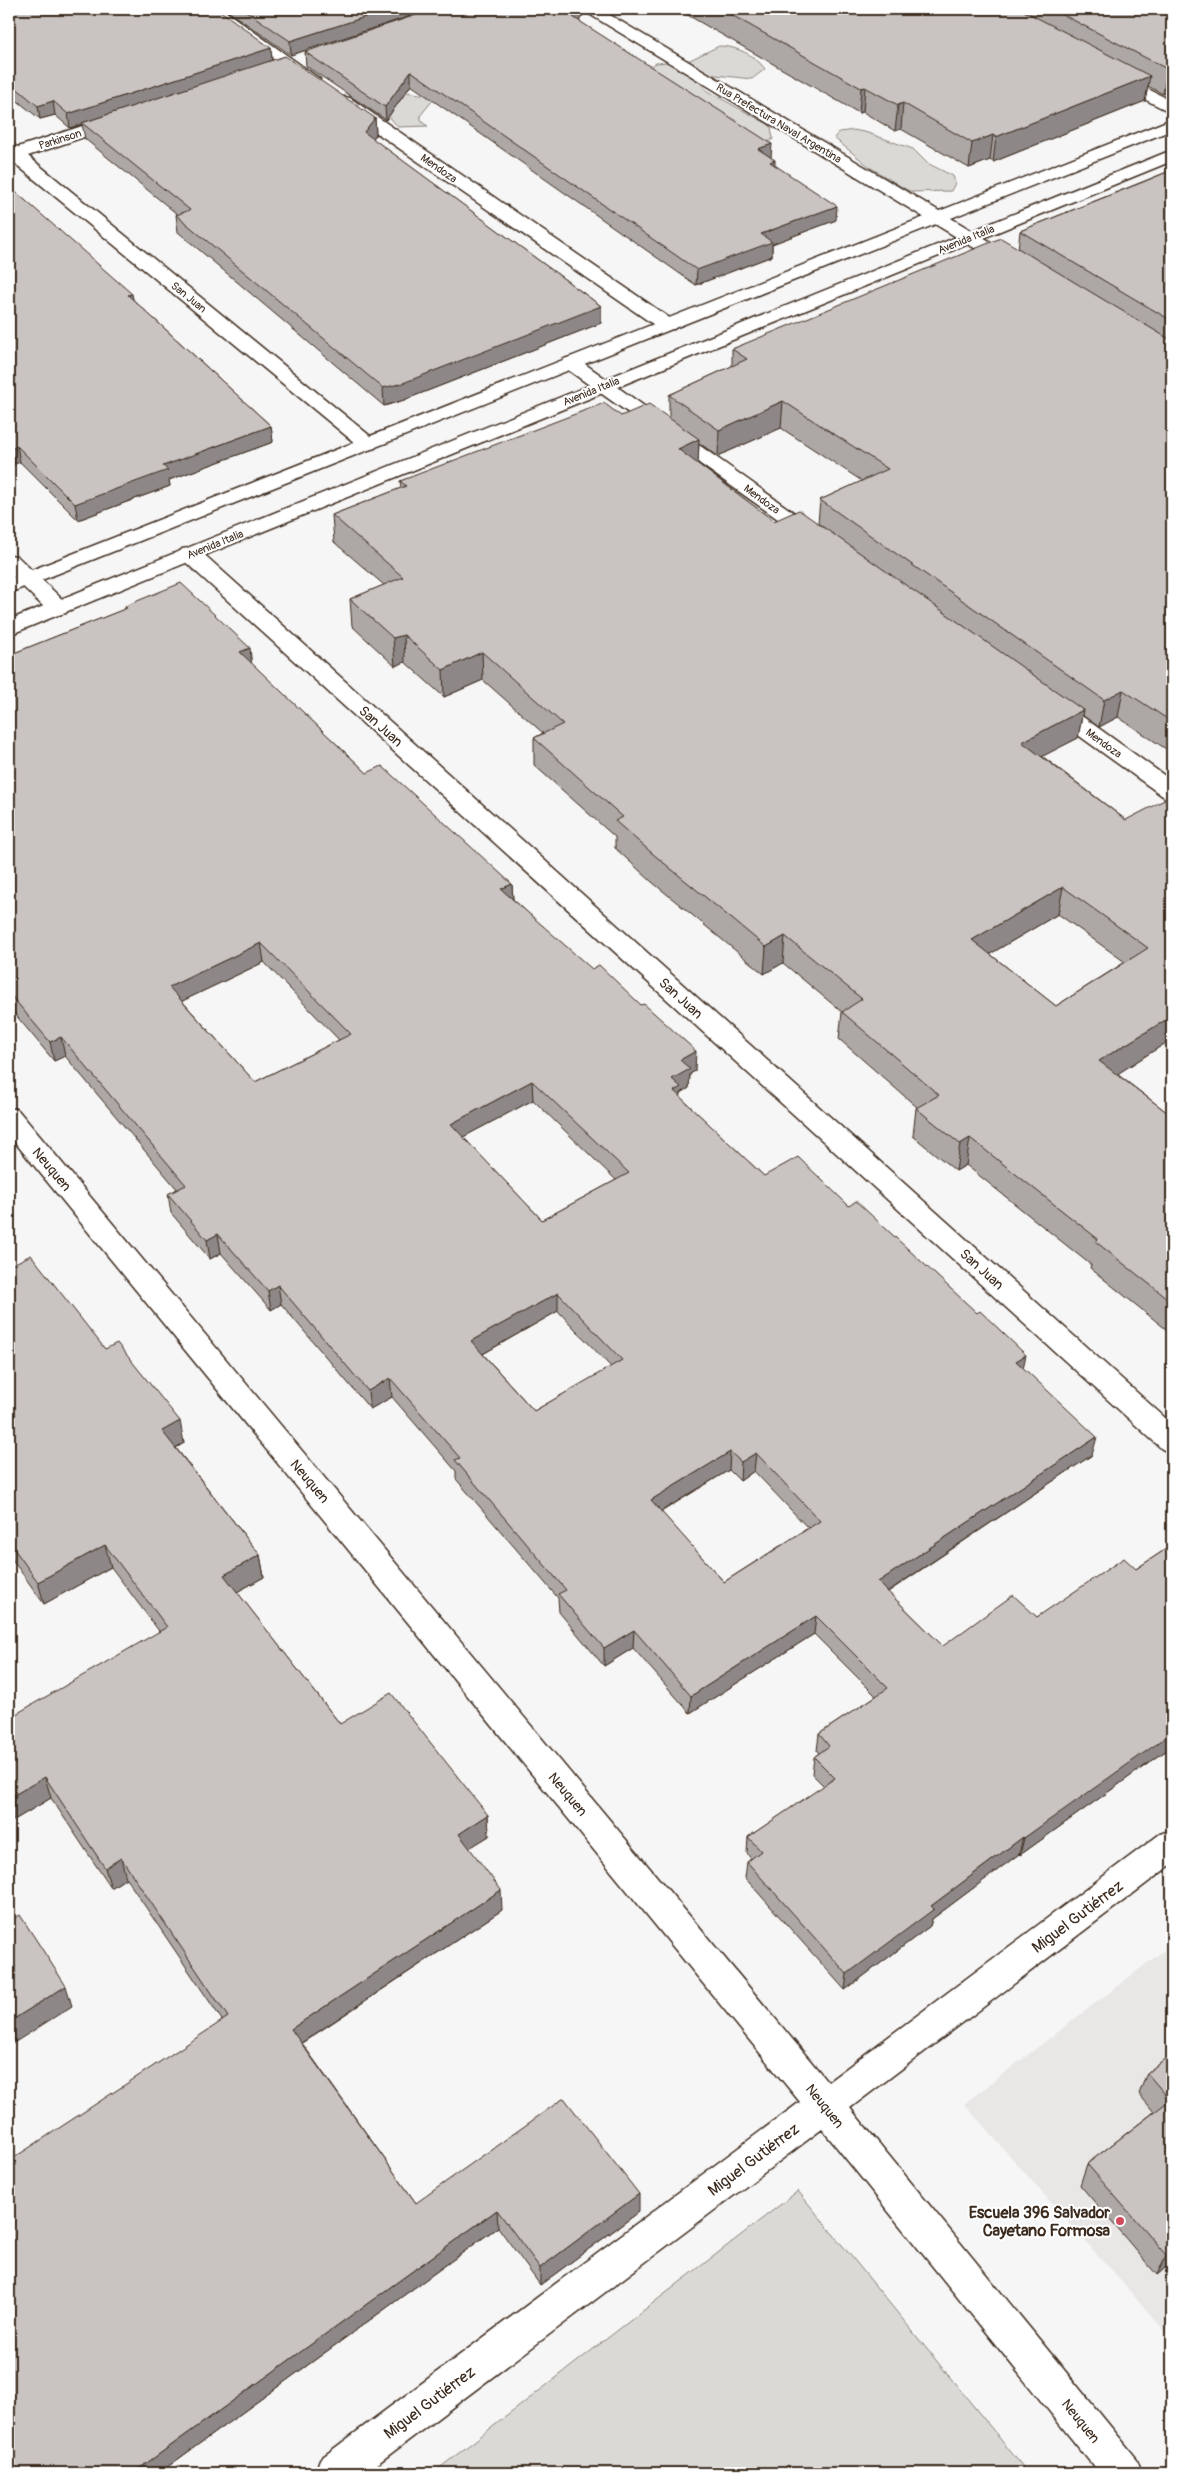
<svg xmlns="http://www.w3.org/2000/svg" width="1181" height="2482" font-family="Pangolin,sans-serif">
	<style>
		.built { fill: #e9e7e6 }
		.green { fill: #dbd9d6; stroke: #8b827a }
		.lines { fill: none; stroke-linecap: round; stroke-linejoin: round }
		.minor-casing { stroke: #3b2a1e; stroke-width: 3 }
		.secondary-casing { stroke: #3b2a1e; stroke-width: 3 }
		.minor { fill: #fff; fill-rule: evenodd }
		.secondary { fill: #fff; fill-rule: evenodd }
		.wall { fill: #ada8a6; stroke: #3b2a1e; fill-rule: evenodd }
		.shaded-wall { fill: #8d8887; stroke: #3b2a1e }
		.building { fill: #c9c3c1; stroke: #3b2a1e; fill-rule: evenodd }
		.poi-dot { fill: #d1495b; stroke: #fff; stroke-width: 2 }
		.labels { text-anchor: middle; stroke-width: 4; stroke-linejoin: round; paint-order: stroke }
		.far-street-label { font-size: 11px; fill: #3b2a1e; stroke: #fff }
		.street-label { font-size: 14px; fill: #3b2a1e; stroke: #fff }
		.near-street-label { font-size: 16px; fill: #3b2a1e; stroke: #fff }
		.near-poi-label { font-size: 16px; font-weight: bold; fill: #3b2a1e; stroke: #fff; text-anchor: end }
	</style>
	<rect width="100%" height="100%" fill="#f7f6f6"/>
	<filter id="ink" filterUnits="userSpaceOnUse"><feTurbulence type="fractalNoise" baseFrequency=".02" numOctaves="2"/><feDisplacementMap in="SourceGraphic" scale="10" xChannelSelector="R" yChannelSelector="G"/><feConvolveMatrix kernelMatrix="1 2 1 2 8 2 1 2 1" color-interpolation-filters="sRGB"/></filter>
	<g filter="url(#ink)">
		<!-- built -->
		<path class="built" d="M 1172,1944 L 1172,2339 L 964,2104 Z"/>
		<!-- green -->
		<path class="green" d="M 719,46 C 736,46 755,55 765,69 L 752,79 L 706,74 L 696,78 L 707,91 L 768,124 L 771,127 L 773,139 L 770,141 L 754,143 L 643,72 L 656,63 L 690,60 Z
			M 400,91 L 433,96 L 433,100 L 420,116 L 423,123 L 428,126 L 398,127 L 386,113 Z
			M 854,130 L 868,133 L 913,149 L 927,163 L 953,176 L 955,183 L 951,191 L 913,192 L 907,190 L 871,168 L 834,138 L 839,132 Z
			M 798,2191 L 1028,2473 L 433,2473 Z"/>
		<g class="lines">
			<defs>
				<path id="minor" d="M 204,9 L 222,9 L 320,79 L 317,83 L 305,83 Z
					M 581,9 L 600,9 L 1023,261 L 1025,265 L 1023,269 L 1009,269 Z
					M 1114,72 L 1172,101 L 1172,113 L 1108,81 L 1105,77 L 1108,73 Z
					M 344,97 L 350,98 L 674,321 L 677,325 L 674,329 L 660,329 L 338,106 L 335,102 L 338,98 Z
					M 119,114 L 125,115 L 128,119 L 125,123 L 28,156 L 375,440 L 378,444 L 375,448 L 368,450 L 361,448 L 12,161 L 9,161 L 9,144 L 18,147 Z
					M 571,357 L 578,359 L 824,534 L 828,538 L 824,542 L 817,544 L 810,542 L 564,367 L 561,363 L 564,359 Z
					M 190,548 L 198,549 L 1172,1424 L 1172,1453 L 1162,1449 L 182,559 L 179,554 L 182,549 Z
					M 9,555 L 17,556 L 66,603 L 69,608 L 66,613 L 58,615 L 50,613 L 9,573 Z
					M 1050,697 L 1058,699 L 1172,781 L 1172,799 L 1164,797 L 1042,709 L 1039,704 L 1042,699 Z
					M 9,1108 L 18,1110 L 828,2082 L 1160,1834 L 1172,1830 L 1172,1864 L 850,2108 L 1137,2459 L 1142,2473 L 1099,2473 L 822,2129 L 365,2473 L 315,2473 L 320,2459 L 800,2102 L 9,1135 Z"/>
				<path id="secondary" d="M 1172,119 L 1172,130 L 9,593 L 9,579 Z
					M 1172,150 L 1172,161 L 9,635 L 9,620 Z"/>
			</defs>
			<!-- minor casing -->
			<use href="#minor" class="minor-casing"/>
			<!-- secondary casing -->
			<use href="#secondary" class="secondary-casing"/>
			<!-- minor -->
			<use href="#minor" class="minor"/>
			<!-- secondary -->
			<use href="#secondary" class="secondary"/>
		</g>
		<!-- wall -->
		<path class="wall" d="M 9,9 L 271,48 L 272,60 L 375,118 L 376,134 L 373,139 L 601,306 L 601,323 L 404,400 L 384,406 L 178,232 L 176,215 L 177,214 L 85,139 L 82,124 L 70,128 L 55,115 L 40,119 L 9,94 Z
			M 225,9 L 432,9 L 291,55 Z
			M 677,9 L 1172,9 L 1172,90 L 1163,94 L 1148,86 L 1145,101 L 993,162 L 990,160 L 969,168 L 901,129 L 895,131 L 863,112 L 859,113 Z
			M 584,13 L 579,21 L 771,157 L 775,165 L 836,220 L 772,244 L 772,256 L 696,285 L 411,85 L 386,120 L 306,66 L 305,52 Z
			M 1172,170 L 1172,753 L 1118,717 L 1099,727 L 1082,715 L 1078,738 L 1042,756 L 1126,820 L 1172,1039 L 1117,1074 L 1172,1116 L 1172,1334 L 1090,1268 L 1091,1265 L 966,1165 L 956,1171 L 913,1136 L 916,1108 L 918,1108 L 839,1039 L 842,1012 L 783,963 L 764,974 L 652,882 L 615,848 L 615,837 L 534,765 L 534,738 L 543,733 L 483,680 L 444,697 L 405,662 L 395,666 L 352,626 L 350,599 L 384,585 L 334,542 L 332,515 L 401,488 L 400,481 L 621,416 L 669,417 L 669,395 L 732,366 L 732,349 L 1018,249 L 1020,231 ZM 781,428 L 862,481 L 820,500 L 818,523 L 774,521 L 698,464 L 699,443 L 718,456 ZM 1058,914 L 1125,962 L 1056,1006 L 990,954 Z
			M 9,186 L 271,426 L 273,442 L 169,480 L 170,486 L 78,520 L 20,462 L 9,466 Z
			M 125,606 L 252,664 L 367,773 L 512,884 L 513,899 L 695,1071 L 690,1074 L 689,1088 L 681,1093 L 680,1097 L 764,1176 L 1023,1368 L 1092,1455 L 888,1592 L 943,1646 L 1037,1617 L 1136,1569 L 1172,1545 L 1172,1740 L 1169,1743 L 1167,1750 L 1020,1855 L 1019,1854 L 932,1919 L 930,1926 L 845,1990 L 745,1878 L 747,1862 L 751,1859 L 747,1853 L 748,1837 L 824,1786 L 812,1774 L 814,1757 L 819,1753 L 817,1751 L 819,1734 L 876,1696 L 814,1634 L 690,1713 L 633,1648 L 604,1666 L 559,1612 L 558,1598 L 456,1479 L 456,1471 L 392,1397 L 370,1409 L 281,1304 L 271,1310 L 221,1253 L 210,1259 L 171,1213 L 168,1194 L 177,1189 L 65,1056 L 54,1061 L 9,1007 L 9,655 L 125,609 ZM 264,962 L 339,1040 L 255,1082 L 182,1001 ZM 533,1100 L 616,1180 L 542,1220 L 463,1137 ZM 558,1311 L 611,1367 L 534,1411 L 483,1354 ZM 729,1470 L 740,1481 L 754,1471 L 808,1528 L 724,1582 L 661,1512 Z
			M 9,1266 L 105,1349 L 184,1443 L 176,1448 L 260,1555 L 264,1577 L 237,1592 L 340,1724 L 488,1815 L 489,1836 L 469,1848 L 502,1910 L 302,2043 L 416,2203 L 639,2212 L 540,2285 L 498,2227 L 159,2473 L 9,2473 L 222,2020 L 126,1878 L 111,1888 L 51,1798 L 9,1823 L 159,1631 L 111,1567 L 44,1604 L 9,1555 Z
			M 1172,2053 L 1172,2262 L 1157,2275 L 1080,2185 L 1087,2164 L 1154,2112 L 1139,2094 L 1147,2073 Z"/>
		<!-- shaded-wall -->
		<path class="shaded-wall" d="M 390,9 L 432,9 L 291,55 L 290,41 Z
			M 578,9 L 584,9 L 584,13 L 573,31 L 573,17 Z
			M 271,48 L 272,61 L 82,123 L 82,124 L 70,128 L 68,114 Z
			M 1172,67 L 1172,90 L 1163,94 L 1167,69 Z
			M 411,71 L 411,85 L 386,120 L 385,107 Z
			M 1150,76 L 1145,101 L 993,162 L 996,137 Z
			M 865,87 L 863,112 L 859,113 L 861,88 Z
			M 53,101 L 55,115 L 40,119 L 38,106 Z
			M 903,103 L 901,129 L 895,131 L 898,105 Z
			M 375,118 L 376,134 L 365,149 L 364,132 Z
			M 993,135 L 990,160 L 969,168 L 972,143 Z
			M 772,144 L 771,158 L 758,149 Z
			M 775,160 L 775,174 L 770,162 Z
			M 837,206 L 836,220 L 772,244 L 772,256 L 696,285 L 697,270 L 761,234 Z
			M 132,294 L 135,309 L 128,295 Z
			M 601,306 L 601,323 L 404,400 L 384,406 L 383,388 Z
			M 783,401 L 781,428 L 718,456 L 719,430 Z
			M 271,426 L 273,442 L 169,480 L 170,486 L 78,520 L 75,504 L 163,466 Z
			M 699,439 L 698,466 L 678,449 Z
			M 17,446 L 20,462 L 9,466 L 9,449 Z
			M 404,635 L 405,662 L 395,666 L 393,638 Z
			M 250,648 L 252,667 L 240,652 Z
			M 482,652 L 483,680 L 444,697 L 443,670 Z
			M 1123,690 L 1118,717 L 1099,727 L 1104,700 Z
			M 1083,710 L 1078,738 L 1018,769 L 1022,742 Z
			M 512,884 L 513,903 L 501,889 Z
			M 1063,887 L 1058,914 L 968,967 L 972,940 Z
			M 785,936 L 783,963 L 764,974 L 766,947 Z
			M 261,943 L 264,962 L 172,1006 L 169,987 Z
			M 1172,1016 L 1172,1039 L 1094,1089 L 1099,1061 Z
			M 61,1037 L 65,1056 L 54,1061 L 50,1042 Z
			M 696,1051 L 695,1071 L 690,1074 L 689,1088 L 681,1093 L 680,1106 L 673,1110 L 672,1079 L 680,1060 Z
			M 532,1081 L 533,1100 L 452,1143 L 451,1124 Z
			M 970,1138 L 966,1165 L 956,1171 L 960,1144 Z
			M 218,1234 L 221,1253 L 210,1259 L 207,1240 Z
			M 278,1285 L 281,1304 L 271,1310 L 268,1291 Z
			M 558,1293 L 558,1311 L 472,1360 L 471,1341 Z
			M 1026,1355 L 1022,1373 L 1016,1361 Z
			M 390,1378 L 392,1397 L 370,1409 L 368,1391 Z
			M 180,1421 L 184,1443 L 166,1453 L 162,1431 Z
			M 1097,1437 L 1092,1455 L 875,1600 L 878,1582 Z
			M 730,1452 L 729,1470 L 650,1518 L 651,1500 Z
			M 756,1453 L 754,1471 L 740,1481 L 741,1462 Z
			M 105,1545 L 111,1567 L 44,1604 L 38,1582 Z
			M 260,1555 L 264,1577 L 228,1597 L 224,1575 Z
			M 816,1616 L 814,1634 L 690,1713 L 691,1696 Z
			M 634,1630 L 633,1648 L 604,1666 L 604,1648 Z
			M 1172,1727 L 1172,1740 L 1169,1743 L 1167,1750 L 1020,1855 L 1024,1838 Z
			M 45,1777 L 51,1798 L 9,1823 L 9,1798 Z
			M 488,1815 L 489,1836 L 460,1854 L 459,1834 Z
			M 1023,1837 L 1019,1854 L 932,1919 L 930,1926 L 845,1990 L 847,1974 L 931,1906 Z
			M 121,1858 L 126,1878 L 111,1888 L 105,1868 Z
			M 501,1890 L 502,1910 L 295,2047 L 291,2029 Z
			M 66,1986 L 72,2006 L 9,2046 L 9,2022 Z
			M 639,2194 L 639,2212 L 540,2285 L 540,2268 Z
			M 497,2210 L 498,2227 L 159,2473 L 133,2473 Z
			M 1172,2250 L 1172,2262 L 1157,2275 L 1166,2255 Z"/>
		<!-- building -->
		<path class="building" d="M 9,9 L 218,9 L 271,48 L 68,114 L 53,101 L 38,106 L 9,82 Z
			M 243,9 L 390,9 L 290,41 Z
			M 434,9 L 578,9 L 573,17 L 772,144 L 758,149 L 775,160 L 770,162 L 837,206 L 761,234 L 772,242 L 697,270 L 411,71 L 385,107 L 305,52 Z
			M 721,9 L 1020,9 L 1150,76 L 996,137 L 993,135 L 972,143 L 903,103 L 898,105 L 865,87 L 861,88 Z
			M 1052,9 L 1172,9 L 1172,67 L 1167,69 Z
			M 285,56 L 375,118 L 364,132 L 601,306 L 403,383 L 383,388 L 176,215 L 190,210 L 82,123 Z
			M 1172,170 L 1172,321 L 1020,231 L 1143,182 Z
			M 9,186 L 132,294 L 128,295 L 271,426 L 163,466 L 168,470 L 75,504 L 17,446 L 9,449 Z
			M 1001,238 L 1169,339 L 1172,340 L 1172,722 L 1123,690 L 1104,700 L 820,500 L 888,469 L 783,401 L 719,430 L 669,395 L 747,359 L 732,349 Z
			M 604,403 L 621,416 L 649,404 L 699,439 L 678,449 L 774,521 L 799,510 L 1083,710 L 1022,742 L 1126,820 L 1172,796 L 1172,1016 L 1099,1061 L 1172,1116 L 1172,1302 L 1096,1242 L 1098,1239 L 970,1138 L 960,1144 L 916,1108 L 939,1095 L 842,1012 L 862,999 L 785,936 L 766,947 L 653,854 L 615,821 L 623,817 L 534,738 L 563,724 L 482,652 L 443,670 L 404,635 L 393,638 L 350,599 L 403,577 L 332,515 L 406,486 L 400,481 ZM 1063,887 L 1148,948 L 1056,1006 L 972,940 Z
			M 181,583 L 250,648 L 240,652 L 367,773 L 382,766 L 512,884 L 501,889 L 592,969 L 599,965 L 641,1005 L 644,1004 L 696,1051 L 680,1060 L 690,1069 L 672,1079 L 681,1087 L 674,1091 L 764,1176 L 798,1157 L 849,1206 L 856,1201 L 977,1313 L 980,1311 L 1026,1355 L 1016,1361 L 1097,1437 L 878,1582 L 943,1646 L 1013,1595 L 1037,1617 L 1124,1558 L 1136,1569 L 1172,1545 L 1172,1727 L 1169,1729 L 1172,1733 L 1024,1838 L 1023,1837 L 931,1906 L 934,1909 L 847,1974 L 747,1862 L 761,1851 L 748,1837 L 835,1778 L 814,1757 L 829,1746 L 819,1734 L 888,1688 L 816,1616 L 691,1696 L 634,1630 L 604,1648 L 558,1594 L 566,1590 L 455,1460 L 460,1458 L 390,1378 L 368,1391 L 278,1285 L 268,1291 L 218,1234 L 207,1240 L 168,1194 L 186,1185 L 61,1037 L 50,1042 L 9,993 L 9,655 L 127,608 L 125,606 ZM 261,943 L 351,1034 L 255,1082 L 169,987 ZM 532,1081 L 629,1173 L 542,1220 L 451,1124 ZM 558,1293 L 622,1360 L 534,1411 L 471,1341 ZM 730,1452 L 741,1462 L 756,1453 L 820,1521 L 724,1582 L 651,1500 Z
			M 31,1255 L 105,1349 L 117,1343 L 180,1421 L 162,1431 L 260,1555 L 224,1575 L 340,1724 L 391,1693 L 488,1815 L 459,1834 L 501,1890 L 291,2029 L 416,2203 L 564,2098 L 639,2194 L 540,2268 L 497,2210 L 133,2473 L 9,2473 L 9,2161 L 228,2017 L 121,1858 L 105,1868 L 45,1777 L 9,1798 L 9,1718 L 167,1627 L 105,1545 L 38,1582 L 9,1542 L 9,1266 Z
			M 20,1915 L 66,1986 L 9,2022 L 9,1921 Z
			M 1172,2053 L 1172,2250 L 1166,2255 L 1087,2164 L 1170,2100 L 1147,2073 Z"/>
	</g>
	<!-- markers -->
	<circle class="poi-dot" cx="1120" cy="2221" r="5"/>
	<g class="labels">
		<!-- far-street labels -->
		<g class="far-street-label">
			<text transform="translate(779 123) rotate(31)" y="4">Rua Prefectura Naval Argentina</text>
			<text transform="translate(60 139) rotate(-18)" y="4">Parkinson</text>
			<text transform="translate(439 168) rotate(35)" y="4">Mendoza</text>
			<text transform="translate(966 239) rotate(-22)" y="4">Avenida Italia</text>
			<text transform="translate(189 297) rotate(39)" y="4">San Juan</text>
			<text transform="translate(591 391) rotate(-22)" y="4">Avenida Italia</text>
			<text transform="translate(762 499) rotate(36)" y="4">Mendoza</text>
			<text transform="translate(215 544) rotate(-22)" y="4">Avenida Italia</text>
			<text transform="translate(1104 743) rotate(36)" y="4">Mendoza</text>
		</g>
		<!-- street labels -->
		<g class="street-label">
			<text transform="translate(381 726) rotate(42)" y="5">San Juan</text>
			<text transform="translate(681 998) rotate(42)" y="5">San Juan</text>
			<text transform="translate(52 1169) rotate(50)" y="5">Neuquen</text>
			<text transform="translate(982 1269) rotate(42)" y="5">San Juan</text>
			<text transform="translate(310 1481) rotate(50)" y="5">Neuquen</text>
			<text transform="translate(568 1794) rotate(50)" y="5">Neuquen</text>
			<text transform="translate(825 2106) rotate(51)" y="5">Neuquen</text>
			<text transform="translate(1081 2421) rotate(51)" y="5">Neuquen</text>
		</g>
		<!-- near-street labels -->
		<g class="near-street-label">
			<text transform="translate(1077 1916) rotate(-37)" y="6">Miguel Gutiérrez</text>
			<text transform="translate(753 2159) rotate(-37)" y="6">Miguel Gutiérrez</text>
			<text transform="translate(429 2402) rotate(-37)" y="6">Miguel Gutiérrez</text>
		</g>
		<!-- near-poi labels -->
		<g class="near-poi-label">
			<text x="1110" y="2218">Escuela 396 Salvador<tspan x="1110" dy="18">Cayetano Formosa</tspan></text>
		</g>
	</g>
	<!-- margin -->
	<rect width="1181" height="2482" fill="none" stroke="#fff" stroke-width="30"/>
	<rect x="15" y="15" width="1151" height="2452" fill="none" stroke="#3b2a1e" stroke-width="2" filter="url(#ink)"/>
</svg>
